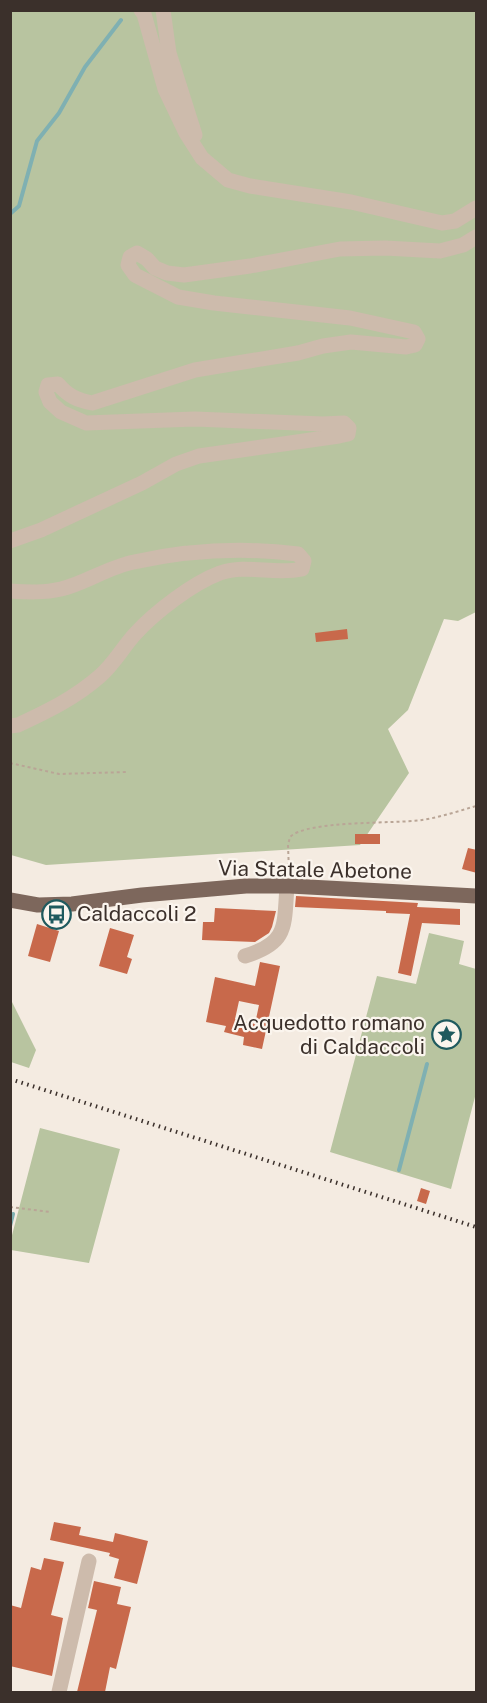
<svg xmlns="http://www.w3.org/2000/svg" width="487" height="1703" font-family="'Public Sans',sans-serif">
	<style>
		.green { fill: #b8c4a0 }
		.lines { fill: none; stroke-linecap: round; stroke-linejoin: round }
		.stream { stroke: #7fb0b2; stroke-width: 4 }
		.building { fill: #c8694b; fill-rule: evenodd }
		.path { stroke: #b9a596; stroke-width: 2; stroke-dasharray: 3 3; stroke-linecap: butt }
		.minor { stroke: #cdbbac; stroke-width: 15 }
		.major { stroke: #7d675c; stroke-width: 15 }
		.rail { stroke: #3b302b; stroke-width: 4; stroke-dasharray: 1.5 4.5; stroke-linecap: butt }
		.labels { text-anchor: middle; stroke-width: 4.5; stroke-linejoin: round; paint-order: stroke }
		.street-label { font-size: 21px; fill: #3b302b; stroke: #fbf5ee }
		.poi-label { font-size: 21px; fill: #3b302b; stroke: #fbf5ee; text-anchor: start }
	</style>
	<rect width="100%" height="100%" fill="#f4ebe1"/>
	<!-- green -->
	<path class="green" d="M 10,11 L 476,11 L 476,612 L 458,621 L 444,619 L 408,710 L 388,729 L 409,773 L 360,845 L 46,865 L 11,855 Z
		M 429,933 L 464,941 L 459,964 L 476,969 L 476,1093 L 451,1189 L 330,1152 L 377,976 L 416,984 Z
		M 11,1000 L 36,1050 L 29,1068 L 11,1062 Z
		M 40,1128 L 120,1149 L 89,1263 L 11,1250 L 11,1239 Z"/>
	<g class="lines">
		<!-- stream -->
		<path class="stream" d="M 10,214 L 19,206 L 37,141 L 59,113 L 85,67 L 121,20
			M 399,1170 L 427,1064
			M 10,1226 L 13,1214"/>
	</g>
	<!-- building -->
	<path class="building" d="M 347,629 L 348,639 L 316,642 L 315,633 Z
		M 355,834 L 380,834 L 380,844 L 355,844 Z
		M 468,848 L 477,850 L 477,873 L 462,869 Z
		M 296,896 L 418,903 L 417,907 L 460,909 L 460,925 L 422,923 L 411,976 L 398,973 L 410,914 L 386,913 L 386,911 L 295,907 Z
		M 215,908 L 276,911 L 272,927 L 269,933 L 255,942 L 202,940 L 203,922 L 214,922 Z
		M 37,924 L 59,931 L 50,962 L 28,956 Z
		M 110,928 L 134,935 L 127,957 L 132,959 L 127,974 L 99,966 Z
		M 260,962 L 280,966 L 262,1049 L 243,1045 L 244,1037 L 224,1032 L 226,1026 L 206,1022 L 215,977 L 255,986 ZM 239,1001 L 259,1005 L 255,1024 L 235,1019 Z
		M 421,1188 L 430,1191 L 426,1204 L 417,1201 Z
		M 54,1522 L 81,1527 L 79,1535 L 113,1542 L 115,1533 L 148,1541 L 137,1584 L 114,1578 L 119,1559 L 109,1556 L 110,1553 L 50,1540 Z
		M 44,1558 L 64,1562 L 51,1615 L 63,1618 L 52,1676 L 10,1666 L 10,1605 L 21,1608 L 31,1567 L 41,1570 Z
		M 94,1581 L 121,1587 L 117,1604 L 131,1607 L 116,1669 L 110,1667 L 105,1692 L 77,1692 L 97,1610 L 88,1608 Z"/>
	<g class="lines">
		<!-- path -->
		<path class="path" d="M 10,763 L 59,774 L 127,772
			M 289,872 L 288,845 L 290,837 C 307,820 395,824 422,820 C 441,817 459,811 476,806
			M 10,1207 L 50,1212"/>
		<!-- minor -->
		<path class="minor" d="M 141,10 L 144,14 L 165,89 L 186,133 L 202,158 L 228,180 L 250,186 L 351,202 L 442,223 L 455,221 L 476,208
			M 163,10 L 169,53 L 195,135
			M 10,541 L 41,530 L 142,483 L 176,464 L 199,456 L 339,436 L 348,434 L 349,428 L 344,423 L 323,424 L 195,419 L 86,423 L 61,412 L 50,402 L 46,392 L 48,385 L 58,384 C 68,396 77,400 92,403 L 195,370 L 298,353 L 323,346 L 351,342 L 406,347 L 415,345 L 418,339 L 414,332 L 350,318 L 214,303 L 178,297 L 135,275 L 128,265 L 130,257 L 137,253 L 147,259 L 155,268 L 167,273 L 184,275 L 250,266 L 340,249 L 385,248 L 440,251 L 463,245 L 476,237
			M 10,591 C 27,592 44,593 61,589 C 84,584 108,567 134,562 C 189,550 242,547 298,554 L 304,561 L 302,569 C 275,575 247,564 220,573 C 193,583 155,612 135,634 C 123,647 114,664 100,676 C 75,698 48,711 18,725 L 10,726
			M 245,956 C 288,943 284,927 287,886
			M 59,1692 L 89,1561"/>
		<!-- major -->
		<path class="major" d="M 10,900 L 38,905 L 72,904 L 142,895 L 246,886 L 290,886 L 476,896"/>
		<!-- rail -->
		<path class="rail" d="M 10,1079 L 476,1227"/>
	</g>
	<!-- icons -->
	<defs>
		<symbol id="bus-ring" viewBox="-11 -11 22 22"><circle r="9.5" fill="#fbf5ee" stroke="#1f5a5e" stroke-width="1.5"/><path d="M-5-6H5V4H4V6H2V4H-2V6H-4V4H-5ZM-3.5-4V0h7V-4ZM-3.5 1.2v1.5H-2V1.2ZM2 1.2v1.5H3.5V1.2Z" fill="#1f5a5e"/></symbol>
		<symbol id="sight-ring" viewBox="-11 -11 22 22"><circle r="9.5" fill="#fbf5ee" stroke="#1f5a5e" stroke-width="1.5"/><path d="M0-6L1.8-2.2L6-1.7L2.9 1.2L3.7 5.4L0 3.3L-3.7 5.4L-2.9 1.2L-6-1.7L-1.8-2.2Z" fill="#1f5a5e"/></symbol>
	</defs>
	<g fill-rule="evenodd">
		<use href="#bus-ring" x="40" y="898" width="33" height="33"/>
		<use href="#sight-ring" x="430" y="1018" width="33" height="33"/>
	</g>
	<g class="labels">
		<!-- street labels -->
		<g class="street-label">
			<text transform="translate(315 870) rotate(1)" y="7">Via Statale Abetone</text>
		</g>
		<!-- poi labels -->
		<g class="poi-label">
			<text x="77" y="921">Caldaccoli 2</text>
			<text x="425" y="1030" text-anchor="end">Acquedotto romano<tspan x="425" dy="24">di Caldaccoli</tspan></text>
		</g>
	</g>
	<!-- border -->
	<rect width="487" height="1703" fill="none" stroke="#3b302b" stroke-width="24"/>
</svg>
